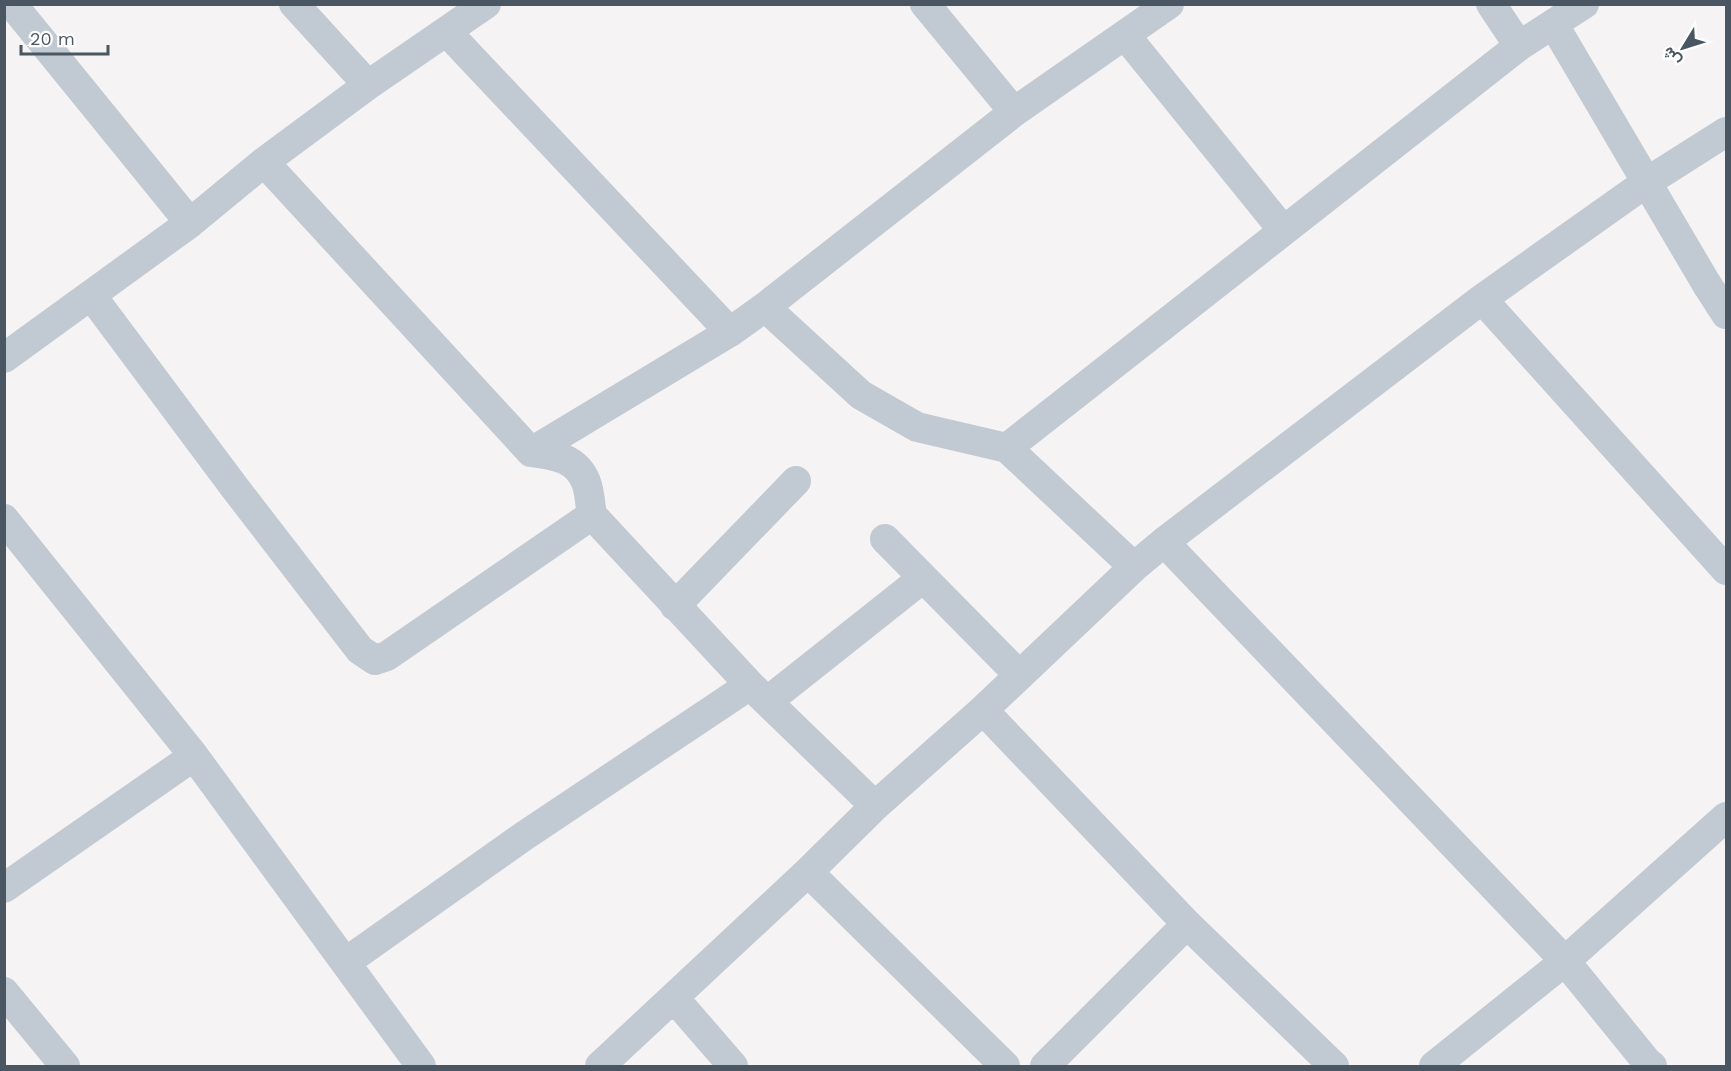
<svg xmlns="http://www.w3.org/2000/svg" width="1731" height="1071" font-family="'Work Sans',Vazirmatn,sans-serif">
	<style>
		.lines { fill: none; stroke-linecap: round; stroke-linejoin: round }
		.minor { stroke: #c1cad2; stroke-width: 30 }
	</style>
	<rect width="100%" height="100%" fill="#f5f3f3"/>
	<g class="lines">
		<!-- minor -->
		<path class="minor" d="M 12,4 L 190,223
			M 294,4 L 368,85
			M 925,4 L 1014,112
			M 1491,4 L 1519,46
			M 1554,25 L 1706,283 L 1726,314
			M 447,32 L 730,332
			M 1125,35 L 1283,230
			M 264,162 L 531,452 C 553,455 576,457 586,482 C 590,492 590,505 592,515 L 750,685 L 875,806
			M 91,295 L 235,488 L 360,650 L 375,660 L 387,656 L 592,515
			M 1482,299 L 1726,570
			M 765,307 L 861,395 L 917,427 L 1007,448
			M 4,358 L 190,223 L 264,162 L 368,85 L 486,4
			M 531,452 L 730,332 L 765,307 L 1014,112 L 1169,4
			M 4,519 L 194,756 L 421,1066
			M 885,539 L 1019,675
			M 1164,542 L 1565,961 L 1647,1062 L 1652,1066
			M 1134,567 L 1007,448 L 1519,46 L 1584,4
			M 675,606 L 796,481
			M 768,701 L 923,578
			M 983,710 L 1187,924 L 1334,1066
			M 808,872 L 1005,1066
			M 4,888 L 194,756
			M 346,962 L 524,836 L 750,685
			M 4,992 L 65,1066
			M 674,998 L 733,1066
			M 600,1066 L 808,872 L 875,806 L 983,710 L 1134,567 L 1164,542 L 1482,299 L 1647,182 L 1726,132
			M 1045,1066 L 1187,924
			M 1434,1066 L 1565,961 L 1726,817"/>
	</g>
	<!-- border -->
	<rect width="1731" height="1071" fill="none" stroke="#4a5661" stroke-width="12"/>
	<!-- north arrow -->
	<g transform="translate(1683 48) rotate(232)" stroke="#ffffff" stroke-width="4.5" paint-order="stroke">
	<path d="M0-4.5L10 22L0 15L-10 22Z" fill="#4a5661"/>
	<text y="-9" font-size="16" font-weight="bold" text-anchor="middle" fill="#4a5661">ش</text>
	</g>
	<!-- scale -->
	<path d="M21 45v9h87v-9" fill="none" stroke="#4a5661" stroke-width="3"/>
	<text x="30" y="45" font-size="18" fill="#4a5661" stroke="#ffffff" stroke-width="4.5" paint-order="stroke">20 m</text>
</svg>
